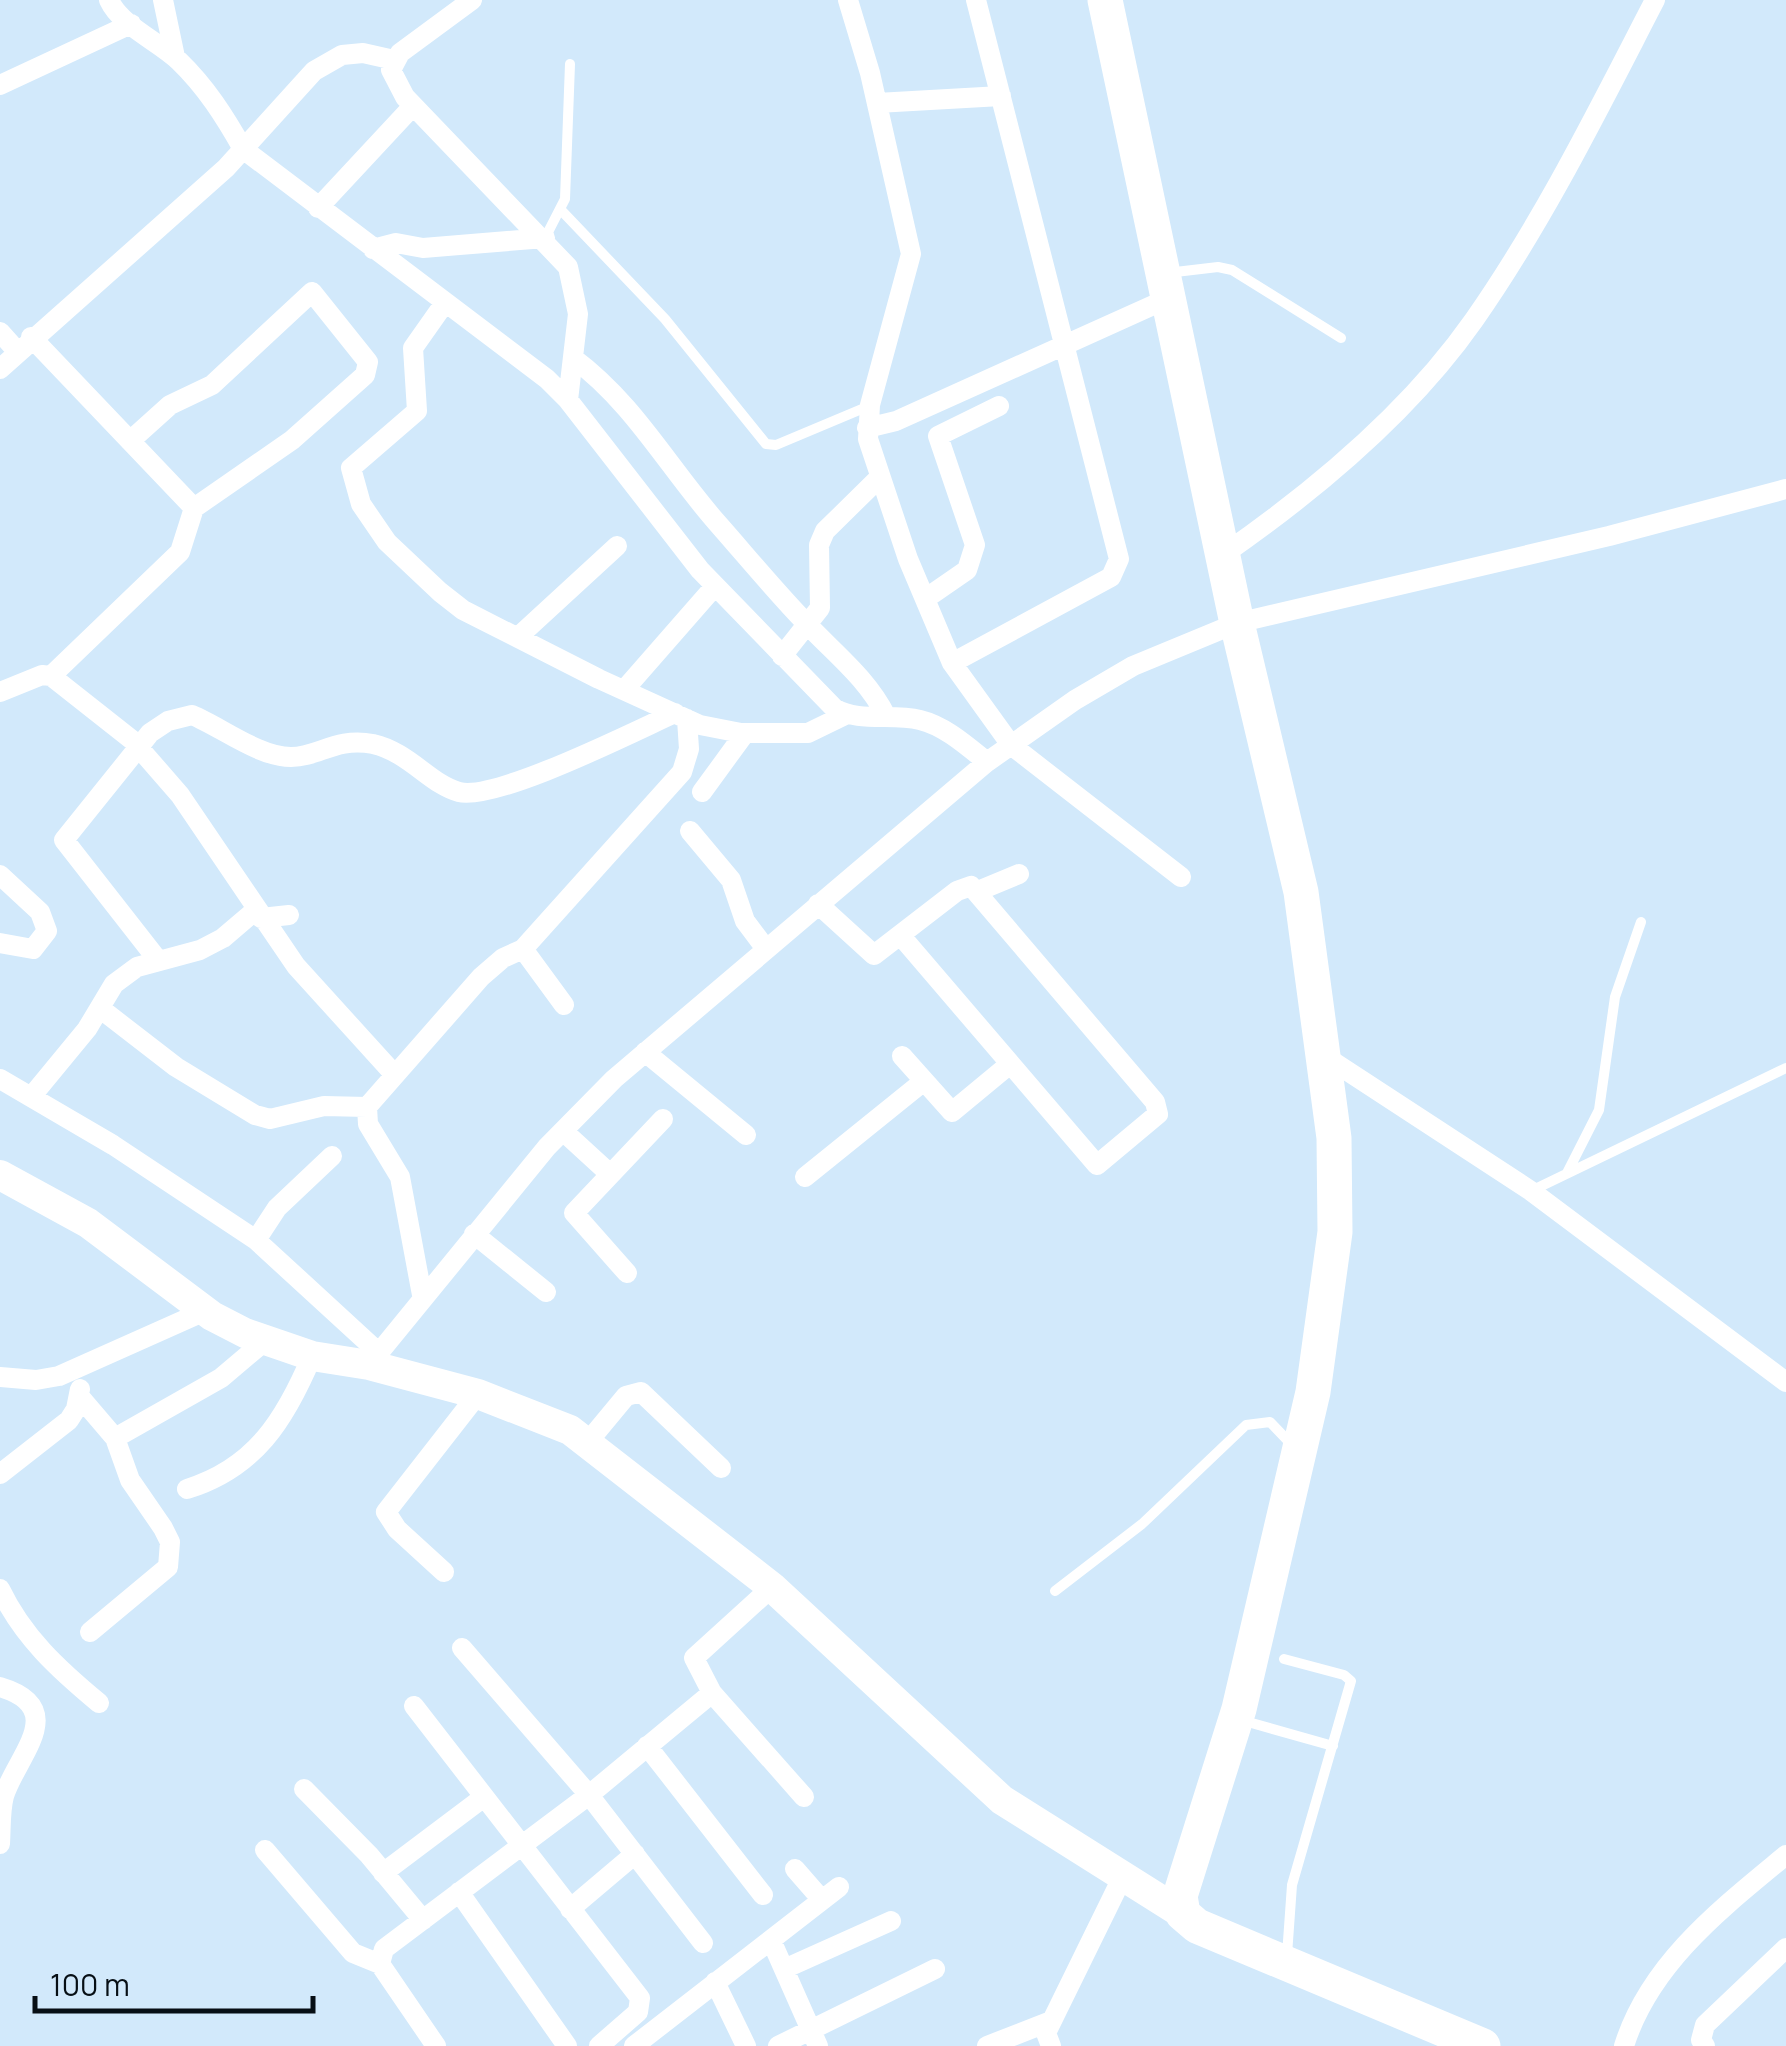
<svg xmlns="http://www.w3.org/2000/svg" width="1786" height="2046" font-family="Manrope,sans-serif">
	<style>
		.lines { fill: none; stroke-linecap: round; stroke-linejoin: round }
		.service { stroke: #fff; stroke-width: 10 }
		.minor { stroke: #fff; stroke-width: 20 }
		.secondary { stroke: #fff; stroke-width: 30 }
		.trunk { stroke: #fff; stroke-width: 35 }
	</style>
	<rect width="100%" height="100%" fill="#d2e9fb"/>
	<g class="lines">
		<!-- service -->
		<path class="service" d="M 560,209 L 665,319 L 766,444 L 776,445 L 869,406
			M 545,238 L 565,199 L 570,64
			M 1167,273 L 1218,267 L 1232,270 L 1341,338
			M 1567,1173 L 1599,1110 L 1615,997 L 1641,922
			M 1531,1191 L 1786,1068
			M 1055,1591 L 1142,1524 L 1246,1425 L 1270,1422 L 1293,1446
			M 1284,1659 L 1344,1675 L 1351,1681 L 1292,1885 L 1287,1955
			M 1241,1720 L 1333,1746"/>
		<!-- minor -->
		<path class="minor" d="M 109,0 C 121,26 158,41 179,61 C 206,87 225,117 243,149 L 547,379 L 568,400 L 700,570 L 834,708 C 859,723 891,713 920,720 C 945,726 967,746 987,762
			M 163,0 L 175,57
			M 472,0 L 400,53 L 391,70 L 405,97 L 568,267 L 578,314 L 568,400
			M 848,0 L 870,73 L 911,254 L 870,405 L 868,439 L 908,559 L 952,663 L 1011,745 L 1181,877
			M 0,85 L 131,24
			M 877,103 L 1001,96
			M 318,208 L 413,106
			M 373,249 L 396,243 L 423,248 L 545,238
			M 444,304 L 413,348 L 417,411 L 351,468 L 361,504 L 387,542 L 440,592 L 463,610 L 599,679 L 700,725 L 741,733 L 808,733 L 845,715
			M 0,332 L 17,351
			M 31,337 L 194,508
			M 573,358 C 635,404 669,469 719,525 C 748,558 776,592 806,623 C 835,654 867,678 886,716
			M 0,369 L 226,168 L 314,71 L 342,55 L 363,53 L 394,60
			M 867,428 L 896,421 L 1169,298
			M 1224,554 C 1316,490 1409,413 1474,320 C 1544,220 1599,108 1655,0
			M 925,599 L 967,570 L 975,545 L 938,436 L 999,406
			M 518,637 L 617,546
			M 782,656 L 820,608 L 819,545 L 825,531 L 879,478
			M 952,663 L 1111,577 L 1119,559 L 976,0
			M 51,676 L 180,552 L 194,508 L 292,440 L 365,375 L 368,362 L 312,292 L 212,385 L 170,405 L 130,441
			M 624,690 L 715,586
			M 0,692 L 42,675 L 51,676 L 141,747
			M 140,749 L 180,795 L 296,966 L 394,1074
			M 702,792 L 745,733
			M 690,831 L 731,880 L 745,921 L 766,949
			M 0,875 L 40,912 L 47,931 L 33,949 L 0,943
			M 978,891 L 1019,874
			M 818,904 L 874,955 L 957,891 L 971,886 L 1155,1102 L 1158,1114 L 1097,1165 L 901,936
			M 261,918 L 289,915
			M 523,949 L 564,1005
			M 157,959 L 64,840 L 150,733 L 168,721 L 192,715 C 221,727 259,757 291,757 C 319,757 335,737 373,744 C 409,752 431,785 459,792 C 497,801 635,731 675,713
			M 101,1009 L 176,1067 L 255,1115 L 270,1119 L 324,1106 L 367,1107
			M 645,1052 L 746,1135
			M 902,1056 L 952,1112 L 1010,1064
			M 1326,1057 L 1531,1191 L 1786,1382
			M 0,1079 L 113,1145 L 256,1240 L 378,1352
			M 31,1097 L 87,1029 L 114,984 L 137,967 L 200,950 L 223,938 L 256,910
			M 563,1131 L 610,1174
			M 805,1177 L 924,1081
			M 474,1234 L 546,1292
			M 256,1240 L 277,1208 L 332,1156
			M 627,1273 L 574,1213 L 663,1119
			M 422,1295 L 400,1177 L 368,1124 L 367,1107 L 481,977 L 503,958 L 523,949 L 682,772 L 689,749 L 687,719
			M 369,1365 L 547,1147 L 614,1079 L 987,762 L 1075,700 L 1133,666 L 1237,623 L 1609,536 L 1786,489
			M 0,1377 L 36,1380 L 59,1376 L 207,1310
			M 80,1397 L 115,1438 L 130,1480 L 163,1528 L 170,1542 L 168,1567 L 90,1632
			M 115,1438 L 221,1378 L 266,1340
			M 587,1443 L 626,1396 L 641,1392 L 721,1468
			M 0,1474 L 69,1420 L 76,1409 L 80,1389
			M 187,1489 C 255,1468 285,1420 312,1356
			M 444,1572 L 397,1529 L 386,1512 L 478,1394
			M 0,1589 C 23,1637 58,1669 99,1703
			M 462,1648 L 589,1795 L 703,1943
			M 0,1687 C 71,1708 16,1757 4,1796 C 0,1811 1,1828 0,1844
			M 712,1693 L 804,1797
			M 414,1706 L 640,1998 L 638,2012 L 599,2046
			M 647,1746 L 763,1895
			M 304,1789 L 369,1855 L 423,1920
			M 265,1850 L 353,1953 L 380,1964
			M 795,1869 L 822,1900
			M 383,1873 L 484,1797
			M 459,1892 L 567,2046
			M 570,1909 L 635,1854
			M 771,1940 L 818,2046
			M 784,1969 L 891,1921
			M 715,1982 L 746,2046
			M 436,2046 L 380,1964 L 384,1949 L 589,1795 L 712,1693 L 694,1658 L 772,1587
			M 634,2046 L 839,1887
			M 778,2046 L 935,1969
			M 987,2046 L 1051,2021
			M 1051,2046 L 1046,2033 L 1123,1876
			M 1624,2046 C 1650,1963 1722,1908 1786,1855
			M 1705,2046 L 1701,2040 L 1705,2025 L 1786,1948"/>
		<!-- secondary -->
		<path class="secondary" d="M 0,1175 L 88,1223 L 212,1316 L 245,1333 L 312,1356 L 369,1365 L 478,1394 L 570,1430 L 772,1587 L 1002,1800 L 1183,1914"/>
		<!-- trunk -->
		<path class="trunk" d="M 1105,0 L 1237,623 L 1301,892 L 1334,1138 L 1335,1232 L 1313,1392 L 1239,1709 L 1180,1896 L 1183,1914 L 1197,1926 L 1483,2046"/>
	</g>
	<!-- scale -->
	<path d="M35 1996v15h278v-15" fill="none" stroke="#070f15" stroke-width="5"/>
	<text x="50" y="1996" font-size="30" fill="#070f15" stroke="#d2e9fb" stroke-width="8" paint-order="stroke">100 m</text>
</svg>
